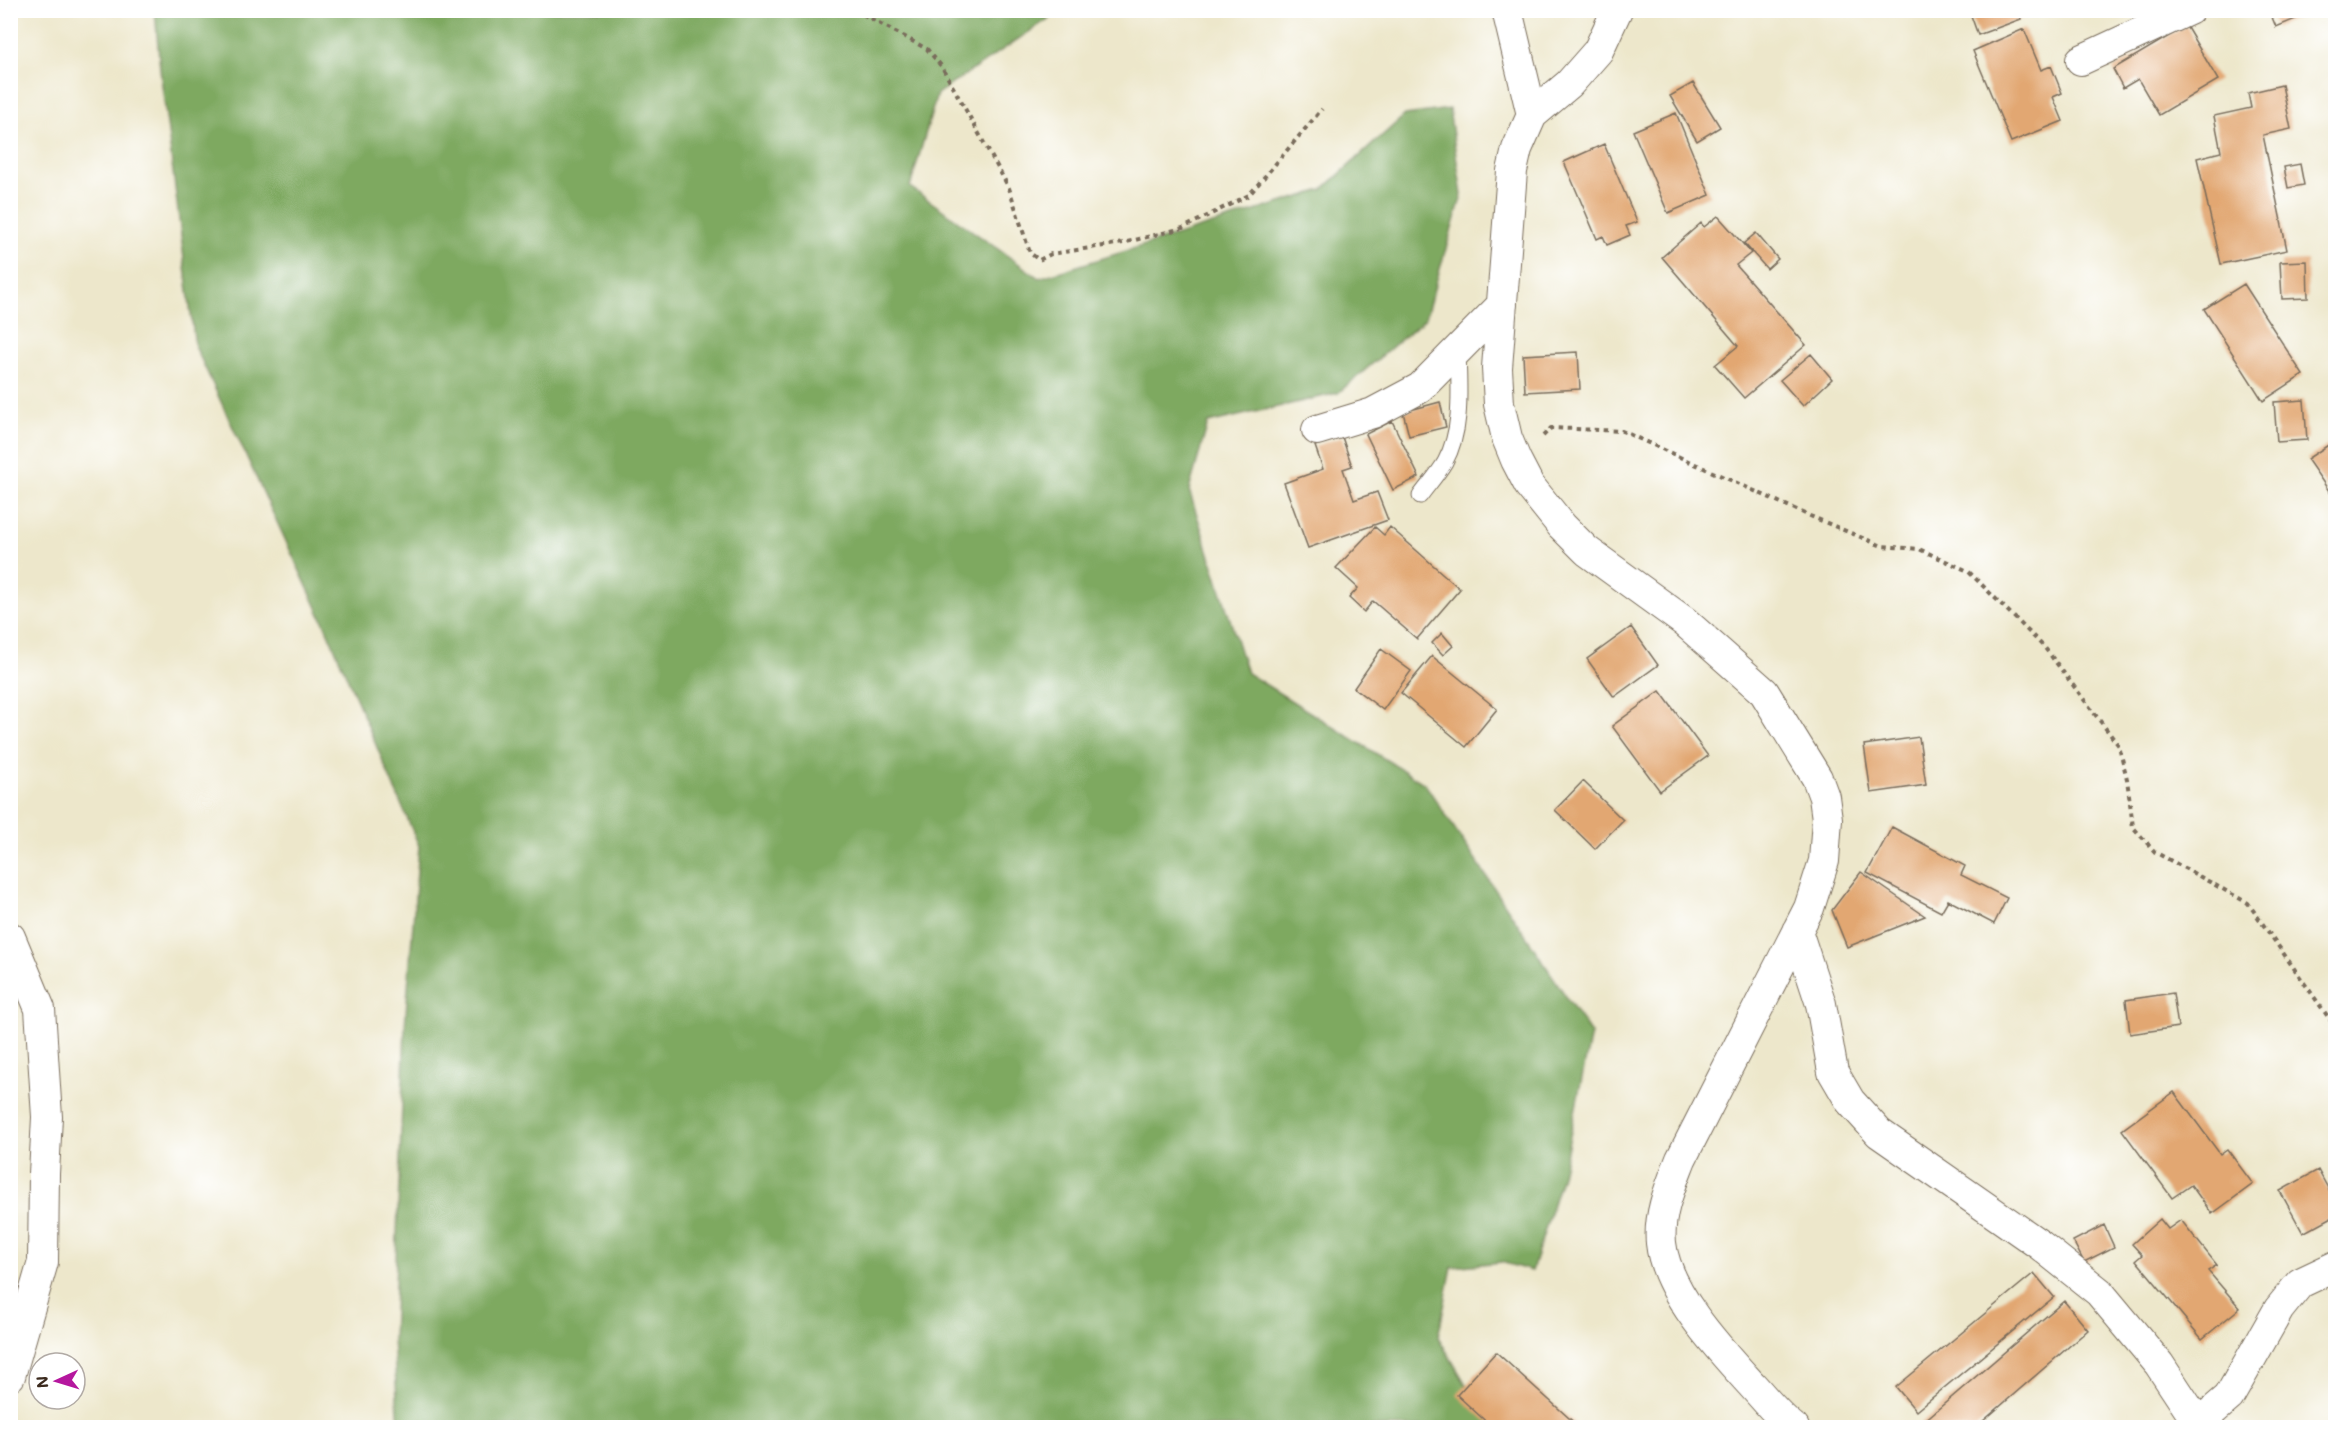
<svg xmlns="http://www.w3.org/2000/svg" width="2346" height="1438" font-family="Mali,sans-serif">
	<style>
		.forest { fill: #7ea961; stroke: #5c6a40; stroke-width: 1.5 }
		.building { fill: #e2a772 }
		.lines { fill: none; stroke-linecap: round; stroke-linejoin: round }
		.service-casing { stroke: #796c5b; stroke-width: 17 }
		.minor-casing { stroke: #796c5b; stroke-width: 32 }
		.path { stroke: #796c5b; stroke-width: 4; stroke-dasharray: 4.5 4.5; stroke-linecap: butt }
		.service { stroke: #fff; stroke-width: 15 }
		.minor { stroke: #fff; stroke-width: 30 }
	</style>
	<rect width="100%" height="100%" fill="#fff"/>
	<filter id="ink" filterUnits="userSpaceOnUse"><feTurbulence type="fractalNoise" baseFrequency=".0167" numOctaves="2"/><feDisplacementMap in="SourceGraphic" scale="12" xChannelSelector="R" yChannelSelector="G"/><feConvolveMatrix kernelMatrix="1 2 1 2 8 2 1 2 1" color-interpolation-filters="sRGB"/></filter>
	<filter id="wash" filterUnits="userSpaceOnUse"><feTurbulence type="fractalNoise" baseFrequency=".008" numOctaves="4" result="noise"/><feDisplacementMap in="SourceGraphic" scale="24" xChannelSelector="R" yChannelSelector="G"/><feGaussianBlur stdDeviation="1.35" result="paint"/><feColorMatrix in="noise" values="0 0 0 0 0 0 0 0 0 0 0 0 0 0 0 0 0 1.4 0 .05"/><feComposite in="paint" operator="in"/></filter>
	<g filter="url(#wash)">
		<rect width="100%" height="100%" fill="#ede7cb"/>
		<!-- forest -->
		<path class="forest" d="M 155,11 L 1060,11 L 937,94 L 910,187 L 1039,278 L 1322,190 L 1405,115 L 1449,109 L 1462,195 L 1425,319 L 1338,393 L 1208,423 L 1189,490 L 1247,673 L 1425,784 L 1591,1034 L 1562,1175 L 1532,1271 L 1501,1262 L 1452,1267 L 1438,1337 L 1491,1427 L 399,1427 L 393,1339 L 405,1026 L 419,846 L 324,623 L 195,346 L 160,69 Z"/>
		<g id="blocks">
			<!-- building -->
			<path class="building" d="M 1969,10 L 2018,10 L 2021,19 L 1978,35 Z
				M 2269,10 L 2315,10 L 2315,11 L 2276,27 Z
				M 2186,26 L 2218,80 L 2159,115 L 2138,79 L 2123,88 L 2113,69 Z
				M 2024,29 L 2041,70 L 2051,66 L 2062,93 L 2053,97 L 2063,121 L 2011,142 L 1973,51 Z
				M 1693,83 L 1720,127 L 1697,141 L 1670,96 Z
				M 2282,85 L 2291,129 L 2263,135 L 2287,250 L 2221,264 L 2197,158 L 2221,152 L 2214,116 L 2251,108 L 2248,93 Z
				M 1676,113 L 1710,195 L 1668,213 L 1633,131 Z
				M 1604,144 L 1637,222 L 1626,226 L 1630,235 L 1607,245 L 1603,236 L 1597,239 L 1564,162 Z
				M 2300,164 L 2304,185 L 2288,188 L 2284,167 Z
				M 1718,216 L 1751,253 L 1736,265 L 1806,345 L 1744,398 L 1715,365 L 1738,346 L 1662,257 L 1701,223 L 1704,227 Z
				M 1756,233 L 1778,259 L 1767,269 L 1744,243 Z
				M 2307,261 L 2308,298 L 2282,299 L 2280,262 Z
				M 2244,284 L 2303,375 L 2263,401 L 2204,309 Z
				M 1578,352 L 1580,389 L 1525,392 L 1523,355 Z
				M 1811,354 L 1832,379 L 1803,406 L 1780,380 Z
				M 2304,400 L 2307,440 L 2277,442 L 2274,402 Z
				M 1440,402 L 1446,427 L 1409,436 L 1403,412 Z
				M 1392,421 L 1419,477 L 1393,490 L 1366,434 Z
				M 1342,437 L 1352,466 L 1343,469 L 1354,500 L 1377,492 L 1388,520 L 1308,548 L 1284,483 L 1323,469 L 1315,446 Z
				M 2336,440 L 2336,501 L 2307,459 Z
				M 1375,527 L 1384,535 L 1390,527 L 1460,589 L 1417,639 L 1373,601 L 1364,612 L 1349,598 L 1358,588 L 1336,568 Z
				M 1631,627 L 1658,665 L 1614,697 L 1587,659 Z
				M 1442,633 L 1453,646 L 1443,655 L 1432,643 Z
				M 1381,649 L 1411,671 L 1383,710 L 1354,688 Z
				M 1432,656 L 1497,709 L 1466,747 L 1401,693 Z
				M 1660,691 L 1708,756 L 1660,791 L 1612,726 Z
				M 1919,737 L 1926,785 L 1871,793 L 1864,745 Z
				M 1583,781 L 1623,820 L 1595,849 L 1555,810 Z
				M 1892,827 L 1965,866 L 1961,875 L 2007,898 L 1994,924 L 1948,900 L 1941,912 L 1867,873 Z
				M 1861,872 L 1925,916 L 1847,947 L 1832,910 Z
				M 2173,993 L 2178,1027 L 2130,1034 L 2126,1000 Z
				M 2174,1092 L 2220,1154 L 2227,1149 L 2253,1184 L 2212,1214 L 2191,1185 L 2172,1198 L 2122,1130 Z
				M 2318,1170 L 2336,1203 L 2336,1215 L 2303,1233 L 2280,1191 Z
				M 2160,1219 L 2168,1229 L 2181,1220 L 2217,1265 L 2208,1271 L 2240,1308 L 2202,1339 L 2136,1260 L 2142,1255 L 2132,1244 Z
				M 2104,1225 L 2114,1247 L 2084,1262 L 2073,1241 Z
				M 2034,1273 L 2054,1297 L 1916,1411 L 1896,1387 Z
				M 2064,1301 L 2088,1330 L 1975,1428 L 1916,1428 Z
				M 1496,1352 L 1580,1428 L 1493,1428 L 1457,1395 Z"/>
		</g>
	</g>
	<g filter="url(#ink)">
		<use href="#blocks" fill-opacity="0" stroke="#796c5b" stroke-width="1.5"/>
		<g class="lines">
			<defs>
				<path id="service" d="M 1420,496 C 1428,485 1438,474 1445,462 C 1463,429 1459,388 1458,352"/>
				<path id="minor" d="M 1507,10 L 1532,115
					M 1617,10 L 1598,51 L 1569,84 L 1532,115 L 1517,149 L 1512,171 L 1497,368 L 1499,404 L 1507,438 L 1516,460 L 1529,485 L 1562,526 L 1587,551 L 1685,622 L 1764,692 L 1817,778 L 1824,797 L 1827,819 L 1824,861 L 1809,908 L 1681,1159 C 1671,1185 1658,1214 1661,1243 C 1666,1292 1719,1349 1752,1385 C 1765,1399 1778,1416 1794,1428
					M 2081,60 L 2189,10
					M 1317,430 L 1373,413 L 1420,388 L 1502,305
					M 1797,931 L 1821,1004 L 1833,1072 L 1850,1101 L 1879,1133 L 2040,1245 L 2099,1292 L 2159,1364 L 2198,1423
					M 10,937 L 40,1009 L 47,1117 L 44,1174 L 43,1262 L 10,1376
					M 2193,1428 L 2229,1397 L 2279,1309 L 2300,1283 L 2336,1266"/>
			</defs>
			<!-- service casing -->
			<use href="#service" class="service-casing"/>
			<!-- minor casing -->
			<use href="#minor" class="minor-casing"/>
			<!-- path -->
			<path class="path" d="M 855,10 L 927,49 L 942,67 L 1009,188 L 1030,253 L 1039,260 L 1051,254 L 1123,243 L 1183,228 L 1249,195 L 1322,109
				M 1543,436 L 1551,428 L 1622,431 L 1810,516 L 1882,546 L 1919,549 L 1968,571 L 2045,648 L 2119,746 L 2127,779 L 2133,827 L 2155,852 L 2248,903 L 2331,1021 L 2336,1023"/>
			<!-- service -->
			<use href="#service" class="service"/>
			<!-- minor -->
			<use href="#minor" class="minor"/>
		</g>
	</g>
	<!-- margin -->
	<rect width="2346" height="1438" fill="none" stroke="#fff" stroke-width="36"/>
	<!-- north arrow -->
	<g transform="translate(57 1381) rotate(266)"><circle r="28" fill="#ffffff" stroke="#b1aaa5" stroke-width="1.5"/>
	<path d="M0-4.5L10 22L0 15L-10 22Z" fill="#b5179e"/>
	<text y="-9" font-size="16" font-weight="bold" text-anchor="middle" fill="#3b2a1e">N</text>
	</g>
</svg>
